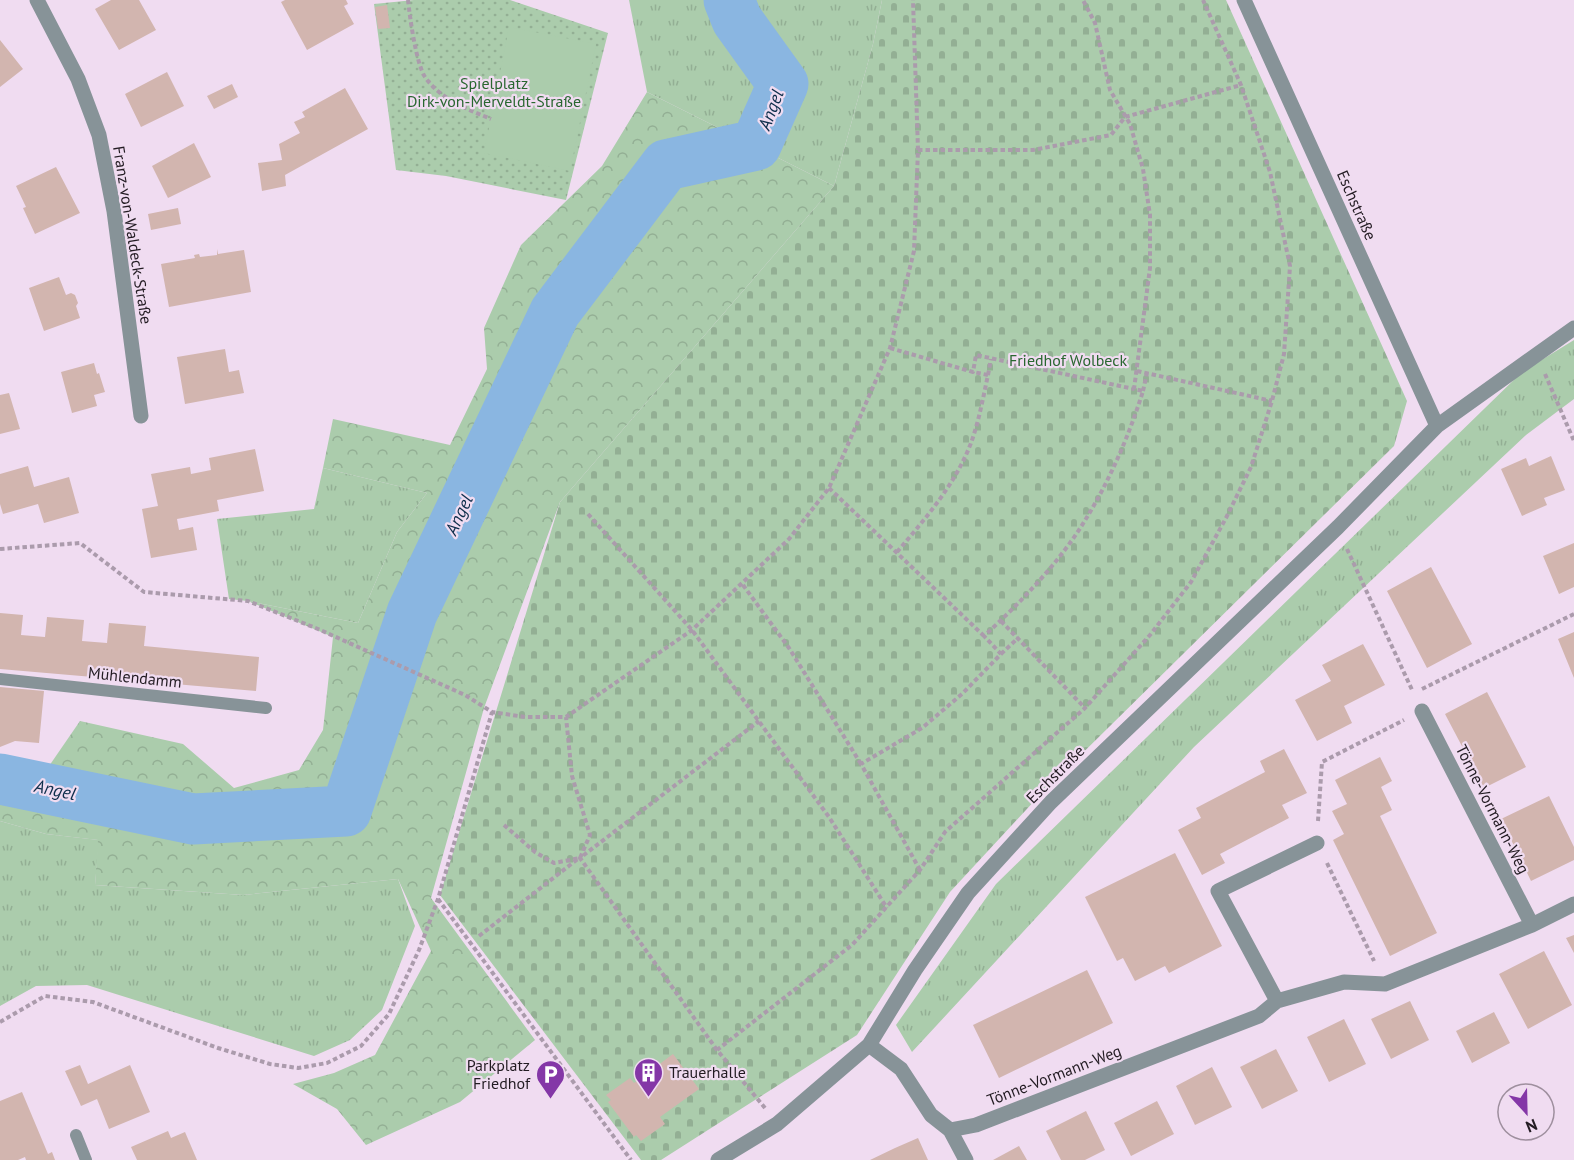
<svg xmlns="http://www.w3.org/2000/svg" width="1574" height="1160" font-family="'PT Sans',sans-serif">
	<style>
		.grass { fill: url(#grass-tufts) }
		.forest { fill: url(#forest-crowns) }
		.cemetery { fill: url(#cemetery-stones) }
		.park { fill: url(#park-dots) }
		.pitch { fill: #abccac }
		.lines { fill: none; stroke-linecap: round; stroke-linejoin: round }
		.river { stroke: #8ab6e1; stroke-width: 51 }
		.building { fill: #d2b5af }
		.path { stroke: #ab9bac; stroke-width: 4; stroke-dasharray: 4.5 3; stroke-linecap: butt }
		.lane { stroke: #879398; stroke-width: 12 }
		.street { stroke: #879398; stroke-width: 15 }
		.labels { text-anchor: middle; stroke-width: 4.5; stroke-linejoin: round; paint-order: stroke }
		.park-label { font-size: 16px; fill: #296730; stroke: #f0dcf1 }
		.street-label { font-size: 16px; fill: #221b22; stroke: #f0dcf1 }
		.poi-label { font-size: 16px; fill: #221b22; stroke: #f0dcf1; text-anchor: end }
		.water-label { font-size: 18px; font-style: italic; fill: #0d2d4a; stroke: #f0dcf1 }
	</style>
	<defs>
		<pattern id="grass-tufts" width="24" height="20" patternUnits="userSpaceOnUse" patternTransform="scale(1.5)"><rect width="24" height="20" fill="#abccac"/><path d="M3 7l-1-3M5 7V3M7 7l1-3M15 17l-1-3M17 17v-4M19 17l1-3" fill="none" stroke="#93af94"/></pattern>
		<pattern id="forest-crowns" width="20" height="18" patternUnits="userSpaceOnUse" patternTransform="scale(1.5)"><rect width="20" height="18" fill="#abccac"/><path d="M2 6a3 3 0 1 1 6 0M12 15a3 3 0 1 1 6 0" fill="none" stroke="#93af94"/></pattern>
		<pattern id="cemetery-stones" width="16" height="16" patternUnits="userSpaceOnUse" patternTransform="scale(1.5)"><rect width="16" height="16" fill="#abccac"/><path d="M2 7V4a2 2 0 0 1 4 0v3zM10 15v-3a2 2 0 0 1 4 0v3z" fill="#93af94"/></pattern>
		<pattern id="park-dots" width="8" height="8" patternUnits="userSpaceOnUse" patternTransform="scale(1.5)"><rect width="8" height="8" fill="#abccac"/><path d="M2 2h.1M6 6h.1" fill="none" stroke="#93af94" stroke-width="1.8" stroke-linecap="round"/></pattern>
	</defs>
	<rect width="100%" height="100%" fill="#f0dcf1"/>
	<!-- grass -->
	<path class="grass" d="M 629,0 L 882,0 L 873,44 L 834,186 L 647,92 Z
		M 1574,340 L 1574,399 L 1526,435 L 1194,747 L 912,1052 L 896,1025 L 996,884 L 1522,372 Z
		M 323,468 L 427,493 L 397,532 L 358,623 L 248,601 L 229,599 L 217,519 L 314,509 Z
		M 0,821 L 46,834 L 99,840 L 95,885 L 243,895 L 398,879 L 415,926 L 382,1010 L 350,1040 L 314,1056 L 87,985 L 36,986 L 0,1006 Z"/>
	<!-- forest -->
	<path class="forest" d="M 647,92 L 834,186 L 560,502 L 484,708 L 431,898 L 535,1040 L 460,1102 L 366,1145 L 337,1109 L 293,1084 L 334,1073 L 375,1055 L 431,951 L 398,879 L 243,895 L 95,885 L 98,840 L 46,834 L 0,821 L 0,798 L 133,815 L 202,830 L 356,819 L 402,676 L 379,665 L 348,766 L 326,795 L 233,804 L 47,769 L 80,721 L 183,744 L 234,788 L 299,770 L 323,730 L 333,637 L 248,601 L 358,623 L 397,532 L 427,493 L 323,468 L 333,419 L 450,445 L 487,369 L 484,328 L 521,245 L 602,166 Z"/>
	<!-- cemetery -->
	<path class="cemetery" d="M 882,0 L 1226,0 L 1407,401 L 1394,446 L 1038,797 L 950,892 L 857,1035 L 661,1160 L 641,1160 L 440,895 L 560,502 L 834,186 L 873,44 Z"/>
	<!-- park -->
	<path class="park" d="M 414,0 L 510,0 L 608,33 L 566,200 L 446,176 L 396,170 L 374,4 Z"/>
	<!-- pitch -->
	<path class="pitch" d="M 509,27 L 596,44 L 570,171 L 484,153 Z"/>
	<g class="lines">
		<!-- river -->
		<path class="river" d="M 0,779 L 193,819 L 346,811 L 412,613 L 555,312 L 666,165 L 756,145 L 783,84 L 737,20 L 729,0"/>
	</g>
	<!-- building -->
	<path class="building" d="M 111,0 L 139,0 L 156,30 L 119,50 L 95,9 Z
		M 285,0 L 346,0 L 348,4 L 344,6 L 354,24 L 307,50 L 281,2 Z
		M 387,5 L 390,28 L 378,29 L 375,7 Z
		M 0,40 L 23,69 L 0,87 Z
		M 167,72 L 184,106 L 141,127 L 125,94 Z
		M 232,84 L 238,97 L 214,109 L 207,96 Z
		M 345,88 L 368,129 L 285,175 L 286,186 L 262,191 L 258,163 L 282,160 L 279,144 L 300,133 L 294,122 L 305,117 L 302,112 Z
		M 194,143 L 211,177 L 168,198 L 152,166 Z
		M 56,167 L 80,213 L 35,234 L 23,208 L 26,207 L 16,186 Z
		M 178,208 L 181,224 L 151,230 L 148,214 Z
		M 217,249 L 218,254 L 244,250 L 251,292 L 169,307 L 161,264 L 195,258 L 194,255 L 199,254 L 200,257 L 217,255 Z
		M 59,277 L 66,295 L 71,293 L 75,295 L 78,303 L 76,306 L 80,318 L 44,331 L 29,288 Z
		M 225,349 L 229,372 L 239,370 L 244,393 L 185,404 L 177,357 Z
		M 94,363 L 97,374 L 99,373 L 105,392 L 94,395 L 97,406 L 72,413 L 61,372 Z
		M 9,393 L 20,429 L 0,434 L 0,395 Z
		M 255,449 L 264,491 L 217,500 L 219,511 L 177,519 L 179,530 L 193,527 L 197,550 L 151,558 L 142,509 L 158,506 L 151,474 L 190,467 L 191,474 L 211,470 L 209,458 Z
		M 1551,456 L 1565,490 L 1544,498 L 1547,505 L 1522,516 L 1501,469 L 1526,458 L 1529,466 Z
		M 28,466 L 34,487 L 69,477 L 79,513 L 44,523 L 38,504 L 3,514 L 0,504 L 0,474 Z
		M 1574,543 L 1574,587 L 1559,594 L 1543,556 Z
		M 1431,567 L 1472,644 L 1427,668 L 1387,591 Z
		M 0,613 L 23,615 L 21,635 L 45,637 L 47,617 L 84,620 L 82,641 L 107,643 L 109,623 L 146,626 L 144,646 L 259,657 L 256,691 L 0,669 Z
		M 1574,632 L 1574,678 L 1558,639 Z
		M 1363,644 L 1385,685 L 1344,706 L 1352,723 L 1317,741 L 1295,700 L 1331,681 L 1322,665 Z
		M 0,687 L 44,691 L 39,743 L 15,741 L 0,747 Z
		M 1487,692 L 1526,767 L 1484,788 L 1445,714 Z
		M 1284,749 L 1307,793 L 1282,805 L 1289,818 L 1220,854 L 1225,863 L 1202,875 L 1178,830 L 1201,818 L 1196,808 L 1265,772 L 1260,761 Z
		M 1380,757 L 1392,781 L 1381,787 L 1392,810 L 1380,816 L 1437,933 L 1390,956 L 1333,840 L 1344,834 L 1332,811 L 1347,804 L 1335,780 Z
		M 1549,796 L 1574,847 L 1574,860 L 1531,881 L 1501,819 Z
		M 1175,853 L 1222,946 L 1169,973 L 1165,966 L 1135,981 L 1123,958 L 1117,961 L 1085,897 Z
		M 1574,935 L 1574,953 L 1566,938 Z
		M 1544,951 L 1572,1005 L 1528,1029 L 1499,974 Z
		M 1087,970 L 1113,1023 L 999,1078 L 973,1025 Z
		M 1410,1001 L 1429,1040 L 1391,1059 L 1371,1019 Z
		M 1494,1012 L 1510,1043 L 1472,1063 L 1456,1031 Z
		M 1344,1019 L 1366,1064 L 1329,1082 L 1307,1037 Z
		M 1276,1049 L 1298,1091 L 1262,1109 L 1240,1067 Z
		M 673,1054 L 699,1089 L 660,1117 L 665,1124 L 641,1141 L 636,1135 L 634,1137 L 608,1102 L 611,1100 L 606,1095 L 630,1078 L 634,1083 Z
		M 80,1065 L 88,1084 L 130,1065 L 150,1112 L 109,1129 L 97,1099 L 81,1106 L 65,1071 Z
		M 1212,1067 L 1232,1107 L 1195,1125 L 1176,1086 Z
		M 22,1092 L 48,1154 L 52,1152 L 55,1160 L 26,1160 L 25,1157 L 18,1160 L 0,1160 L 0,1101 Z
		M 1157,1101 L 1174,1134 L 1131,1156 L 1114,1123 Z
		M 1086,1111 L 1105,1150 L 1085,1160 L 1061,1160 L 1046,1131 Z
		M 168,1131 L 171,1138 L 185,1132 L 197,1160 L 137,1160 L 131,1147 Z
		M 918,1138 L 928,1160 L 870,1160 L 895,1148 Z
		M 1019,1146 L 1027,1160 L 993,1160 Z"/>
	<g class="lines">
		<!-- path -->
		<path class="path" d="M 408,0 C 410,18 416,63 425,77 C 440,99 467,109 491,119
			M 918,150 L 1033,150 L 1111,135 L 1125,117 L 1241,85
			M 890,348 L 973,372 L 976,355 L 1134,389
			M 1137,371 L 1272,401
			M 1545,374 L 1574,441
			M 988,375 L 991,359
			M 1143,391 L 1147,373
			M 829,488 L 984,636
			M 588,514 L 692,630 L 829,817 L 887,908
			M 0,549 L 80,543 L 144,592 L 248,601 L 318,629 L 465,695 L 492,712 L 525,717 L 566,717 L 692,630 L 789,539 L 829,488 L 890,348 L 914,251 L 918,150 L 913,0
			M 1347,549 L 1413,692
			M 897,552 C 925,519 955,485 971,443 C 979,421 983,398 988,375 L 973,372
			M 743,585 L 789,648 L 861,764
			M 1001,621 L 1085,708
			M 1001,654 L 1018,638
			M 1422,689 L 1574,614
			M 1318,821 L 1322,762 L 1404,720
			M 504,825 L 535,852 L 554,863 L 580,858 L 590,835 L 572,776 L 566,717
			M 1327,863 L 1374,961
			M 920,870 L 861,764 L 922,728 L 962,694 L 1001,654 L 984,636 C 1019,604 1059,563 1084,522 C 1109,482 1129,436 1143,391 L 1134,389 L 1150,268 L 1150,215 L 1143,169 L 1130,124 L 1110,90 L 1095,23 L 1083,0
			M 438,899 L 631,1160
			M 479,936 L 579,858
			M 0,1022 L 45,996 L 93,1002 L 218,1048 L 270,1064 L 298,1068 L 327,1063 L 361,1046 L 389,1014 L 419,950 L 438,899 L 492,712
			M 717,1050 L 580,858 L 759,721
			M 765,1108 L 717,1050 L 852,945 L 920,870 L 945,832 L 1085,708 L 1150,635 L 1191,582 L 1226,518 L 1251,467 L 1272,401 L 1284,354 L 1290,266 L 1270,172 L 1241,85 L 1203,0"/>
		<!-- lane -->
		<path class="lane" d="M 0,679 L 266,708
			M 76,1135 L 86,1160"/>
		<!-- street -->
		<path class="street" d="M 37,0 L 78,79 L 99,135 L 114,211 L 141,416
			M 1244,0 L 1437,426
			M 1422,711 L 1532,925
			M 1277,1001 L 1218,891 L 1317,843
			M 869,1045 L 901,1069 L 931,1115 L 950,1130 L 966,1160
			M 950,1130 L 976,1125 L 1259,1016 L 1277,1001 L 1344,982 L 1385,984 L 1532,925 L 1574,904
			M 718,1160 L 777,1124 L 869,1045 L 915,970 L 968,893 L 1051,802 L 1338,527 L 1437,426 L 1574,328"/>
	</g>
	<!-- icons -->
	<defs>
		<symbol id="building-pin" viewBox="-11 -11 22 30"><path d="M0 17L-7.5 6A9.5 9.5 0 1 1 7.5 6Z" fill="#8437a7" stroke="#f0dcf1"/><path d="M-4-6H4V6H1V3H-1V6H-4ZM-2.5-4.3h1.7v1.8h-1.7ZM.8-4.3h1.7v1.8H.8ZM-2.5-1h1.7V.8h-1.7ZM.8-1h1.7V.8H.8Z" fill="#fff"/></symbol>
		<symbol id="parking-pin" viewBox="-11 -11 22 30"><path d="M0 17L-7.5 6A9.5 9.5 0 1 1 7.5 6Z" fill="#8437a7" stroke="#f0dcf1"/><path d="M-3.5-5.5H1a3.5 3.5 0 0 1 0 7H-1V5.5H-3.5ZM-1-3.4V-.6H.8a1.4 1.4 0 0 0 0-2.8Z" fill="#fff"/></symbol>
	</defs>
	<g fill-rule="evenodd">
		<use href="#building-pin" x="632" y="1056" width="33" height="45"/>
		<use href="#parking-pin" x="534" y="1058" width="33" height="45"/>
	</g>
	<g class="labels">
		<!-- park labels -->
		<g class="park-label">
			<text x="494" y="89">Spielplatz<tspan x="494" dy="18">Dirk-von-Merveldt-Straße</tspan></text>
			<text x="1068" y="366">Friedhof Wolbeck</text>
		</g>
		<!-- street labels -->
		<g class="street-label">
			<text transform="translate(1357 205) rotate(66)" y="6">Eschstraße</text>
			<text transform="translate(133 235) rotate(81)" y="6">Franz-von-Waldeck-Straße</text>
			<text transform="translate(135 677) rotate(6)" y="6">Mühlendamm</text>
			<text transform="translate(1055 774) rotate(-45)" y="6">Eschstraße</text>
			<text transform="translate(1493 809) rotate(63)" y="6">Tönne-Vormann-Weg</text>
			<text transform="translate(1054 1075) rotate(-21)" y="6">Tönne-Vormann-Weg</text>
		</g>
		<!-- poi labels -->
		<g class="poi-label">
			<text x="530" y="1071">Parkplatz<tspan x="530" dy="18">Friedhof</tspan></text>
			<text x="669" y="1078" text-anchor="start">Trauerhalle</text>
		</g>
		<!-- water labels -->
		<g class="water-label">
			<text transform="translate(771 110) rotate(-69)" y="6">Angel</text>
			<text transform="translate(459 515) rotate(-65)" y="6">Angel</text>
			<text transform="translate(55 790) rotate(12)" y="6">Angel</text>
		</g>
	</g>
	<!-- north arrow -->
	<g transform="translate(1526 1112) rotate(158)"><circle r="28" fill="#f0dcf1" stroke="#9e8f9e" stroke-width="1.5"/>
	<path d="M0-4.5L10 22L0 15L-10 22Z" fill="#8437a7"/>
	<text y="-9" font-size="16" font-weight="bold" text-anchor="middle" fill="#221b22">N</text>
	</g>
</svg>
